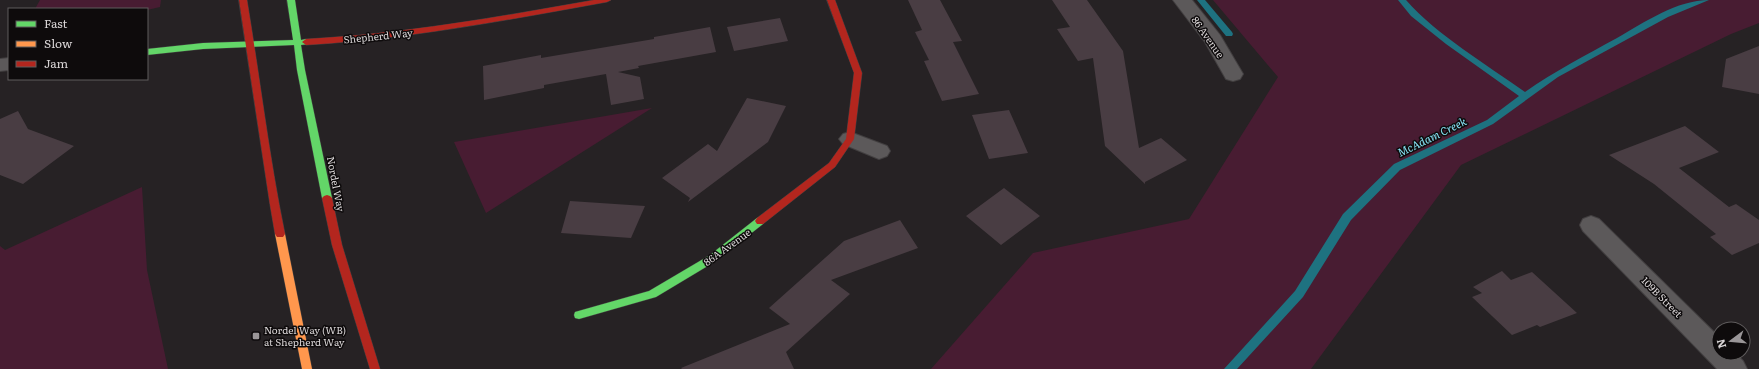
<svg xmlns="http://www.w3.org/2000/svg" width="1759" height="369" font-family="Literata,serif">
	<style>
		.green { fill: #481c32 }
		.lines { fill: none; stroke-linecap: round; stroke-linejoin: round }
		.stream { fill: #1e7280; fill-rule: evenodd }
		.building { fill: #493d43 }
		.street-casing { stroke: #423f40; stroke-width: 2 }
		.fast-casing { stroke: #423f40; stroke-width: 1 }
		.slow-casing { stroke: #423f40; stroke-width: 1 }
		.jam-casing { stroke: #423f40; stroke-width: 1 }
		.street { fill: #5c595a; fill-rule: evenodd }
		.fast { fill: #63d668; fill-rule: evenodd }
		.slow { fill: #ff974d; fill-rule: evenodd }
		.jam { fill: #b3261e; fill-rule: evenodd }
		.poi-dot { fill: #9a9698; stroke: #0e0b0c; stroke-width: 1.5 }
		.labels { text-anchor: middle; stroke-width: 3; stroke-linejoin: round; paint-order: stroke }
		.street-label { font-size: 10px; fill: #d9d5d6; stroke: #0e0b0c }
		.poi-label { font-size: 10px; fill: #d9d5d6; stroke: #0e0b0c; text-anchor: start }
		.water-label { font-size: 11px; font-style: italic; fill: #88e5f7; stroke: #0e0b0c }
	</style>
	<rect width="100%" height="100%" fill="#262224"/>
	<!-- green -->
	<path class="green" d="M 40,0 L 161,0 L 160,7 L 147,10 L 35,9 Z
		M 1213,0 L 1759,0 L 1759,23 L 1731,34 L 1461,165 L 1311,369 L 931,369 L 1033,253 L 1189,219 L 1278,77 Z
		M 652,108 L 486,213 L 454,142 Z
		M 142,187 L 147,270 L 168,369 L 0,369 L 0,246 L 5,250 Z"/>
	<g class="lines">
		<!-- stream -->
		<path class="stream" d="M 1197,0 L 1205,0 L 1232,32 L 1233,34 L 1232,36 L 1226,36 Z
			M 1398,0 L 1406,0 C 1438,36 1486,64 1525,92 C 1555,71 1586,55 1617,38 C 1645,22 1677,0 1709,0 L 1668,17 L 1558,77 L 1493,124 L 1400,170 L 1351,220 L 1303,297 L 1237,369 L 1224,369 L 1295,291 L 1343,214 L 1394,164 L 1487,120 L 1519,96 L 1446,44 L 1411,16 Z"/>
	</g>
	<!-- building -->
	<path class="building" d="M 908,0 L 940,0 L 962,41 L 953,42 L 979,94 L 942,101 L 924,61 L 929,60 L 915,32 L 922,30 Z
		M 1052,0 L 1087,0 L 1123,51 L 1139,148 L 1161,138 L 1187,160 L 1145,182 L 1145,184 L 1105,146 L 1093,58 L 1078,61 L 1057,29 L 1070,27 Z
		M 780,18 L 788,41 L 734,51 L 727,27 Z
		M 710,27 L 716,52 L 638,66 L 639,68 L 618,72 L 640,77 L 644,99 L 611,105 L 606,74 L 544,85 L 544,88 L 484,100 L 483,66 L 541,55 L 541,58 L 654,39 L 654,37 Z
		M 1759,46 L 1759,94 L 1722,87 L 1726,59 Z
		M 747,98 L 786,106 L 768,142 L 688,202 L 690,198 L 662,178 L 708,144 L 717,151 Z
		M 1009,110 L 1028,153 L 989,159 L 972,115 Z
		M 18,111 L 28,129 L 74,146 L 23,184 L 0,175 L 0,119 Z
		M 1685,126 L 1719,152 L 1679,168 L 1729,207 L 1736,204 L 1759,220 L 1759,243 L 1732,255 L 1710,237 L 1716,234 L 1654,184 L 1609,155 Z
		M 1004,188 L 1040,216 L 1001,245 L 966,216 Z
		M 570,201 L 645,206 L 631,238 L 561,233 Z
		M 900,220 L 918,248 L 831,280 L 850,294 L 786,352 L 794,369 L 682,369 L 681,368 L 790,324 L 769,308 L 844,241 Z
		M 1502,271 L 1511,280 L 1532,272 L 1577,313 L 1540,327 L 1537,325 L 1512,335 L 1472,297 L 1482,293 L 1473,287 Z"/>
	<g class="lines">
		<defs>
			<path id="street" d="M 1173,0 L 1192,0 L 1220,35 L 1243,74 L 1240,79 L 1233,81 L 1226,79 L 1205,42 Z
				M 9,58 L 9,70 L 0,71 L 0,59 Z
				M 850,132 L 887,146 L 890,151 L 887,156 L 879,159 L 843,144 L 839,139 L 843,134 Z
				M 1591,216 L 1599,219 L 1719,337 L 1719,353 L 1735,353 L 1743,361 L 1747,369 L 1717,369 L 1583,231 L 1580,225 L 1583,219 Z"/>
			<path id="fast" d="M 287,0 L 295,0 L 301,40 L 306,39 L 310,42 L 309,44 L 301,45 L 305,70 L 332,198 L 330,200 L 324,200 L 322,198 L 297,70 L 294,45 L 203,49 L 147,55 L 147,49 L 203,43 L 293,40 Z
				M 760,217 L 763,218 L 765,221 L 763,224 L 716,261 L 656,297 L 579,319 L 575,318 L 574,315 L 575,312 L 649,291 L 710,255 L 757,218 Z"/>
			<path id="slow" d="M 280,230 L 283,231 L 285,234 L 312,369 L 302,369 L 275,234 L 277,231 Z"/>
			<path id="jam" d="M 239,0 L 247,0 C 260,78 269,156 285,234 L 283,237 L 277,237 L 275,234 L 270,205 Z
				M 594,0 L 611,0 L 607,2 C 507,20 408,39 306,45 L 302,42 L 306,39 C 403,34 498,17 594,0 Z
				M 827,0 L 835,0 L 862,73 L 854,139 L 835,167 L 763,224 L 757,224 L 755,221 L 757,218 L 829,163 L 846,139 L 854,73 Z
				M 327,195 L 330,196 L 332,198 L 342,245 L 380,369 L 370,369 L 332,245 L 322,198 L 324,196 Z"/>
		</defs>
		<!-- street casing -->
		<use href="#street" class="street-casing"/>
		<!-- fast casing -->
		<use href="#fast" class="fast-casing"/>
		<!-- slow casing -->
		<use href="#slow" class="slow-casing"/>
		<!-- jam casing -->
		<use href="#jam" class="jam-casing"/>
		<!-- street -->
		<use href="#street" class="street"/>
		<!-- fast -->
		<use href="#fast" class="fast"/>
		<!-- slow -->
		<use href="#slow" class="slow"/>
		<!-- jam -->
		<use href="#jam" class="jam"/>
	</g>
	<!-- markers -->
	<rect class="poi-dot" x="252" y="332" width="8" height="8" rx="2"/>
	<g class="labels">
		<!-- street labels -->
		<g class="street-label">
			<text transform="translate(378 36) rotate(-6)" y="4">Shepherd Way</text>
			<text transform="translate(1208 37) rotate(55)" y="4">86 Avenue</text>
			<text transform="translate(336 184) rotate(79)" y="4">Nordel Way</text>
			<text transform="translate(727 247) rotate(-36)" y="4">86A Avenue</text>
			<text transform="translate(1662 297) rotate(45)" y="4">109B Street</text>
		</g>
		<!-- poi labels -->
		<g class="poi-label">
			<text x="264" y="334">Nordel Way (WB)<tspan x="264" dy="12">at Shepherd Way</tspan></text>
		</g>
		<!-- water labels -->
		<g class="water-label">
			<text transform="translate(1432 137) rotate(-26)" y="4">McAdam Creek</text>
		</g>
	</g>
	<!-- legend -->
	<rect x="8" y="8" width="140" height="72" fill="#0e0b0c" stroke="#5f5c5d"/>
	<rect x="16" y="21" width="20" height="6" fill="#63d668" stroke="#5f5c5d"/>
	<text x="44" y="28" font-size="12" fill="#d9d5d6">Fast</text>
	<rect x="16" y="41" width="20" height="6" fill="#ff974d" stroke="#5f5c5d"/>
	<text x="44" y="48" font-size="12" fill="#d9d5d6">Slow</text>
	<rect x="16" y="61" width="20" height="6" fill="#b3261e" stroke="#5f5c5d"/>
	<text x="44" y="68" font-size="12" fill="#d9d5d6">Jam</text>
	<!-- north arrow -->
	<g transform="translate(1731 341) rotate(254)"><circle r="19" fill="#0e0b0c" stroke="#5f5c5d"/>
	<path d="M0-3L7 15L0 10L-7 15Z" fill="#9a9698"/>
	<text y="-6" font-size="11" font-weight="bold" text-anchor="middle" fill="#d9d5d6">N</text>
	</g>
</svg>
